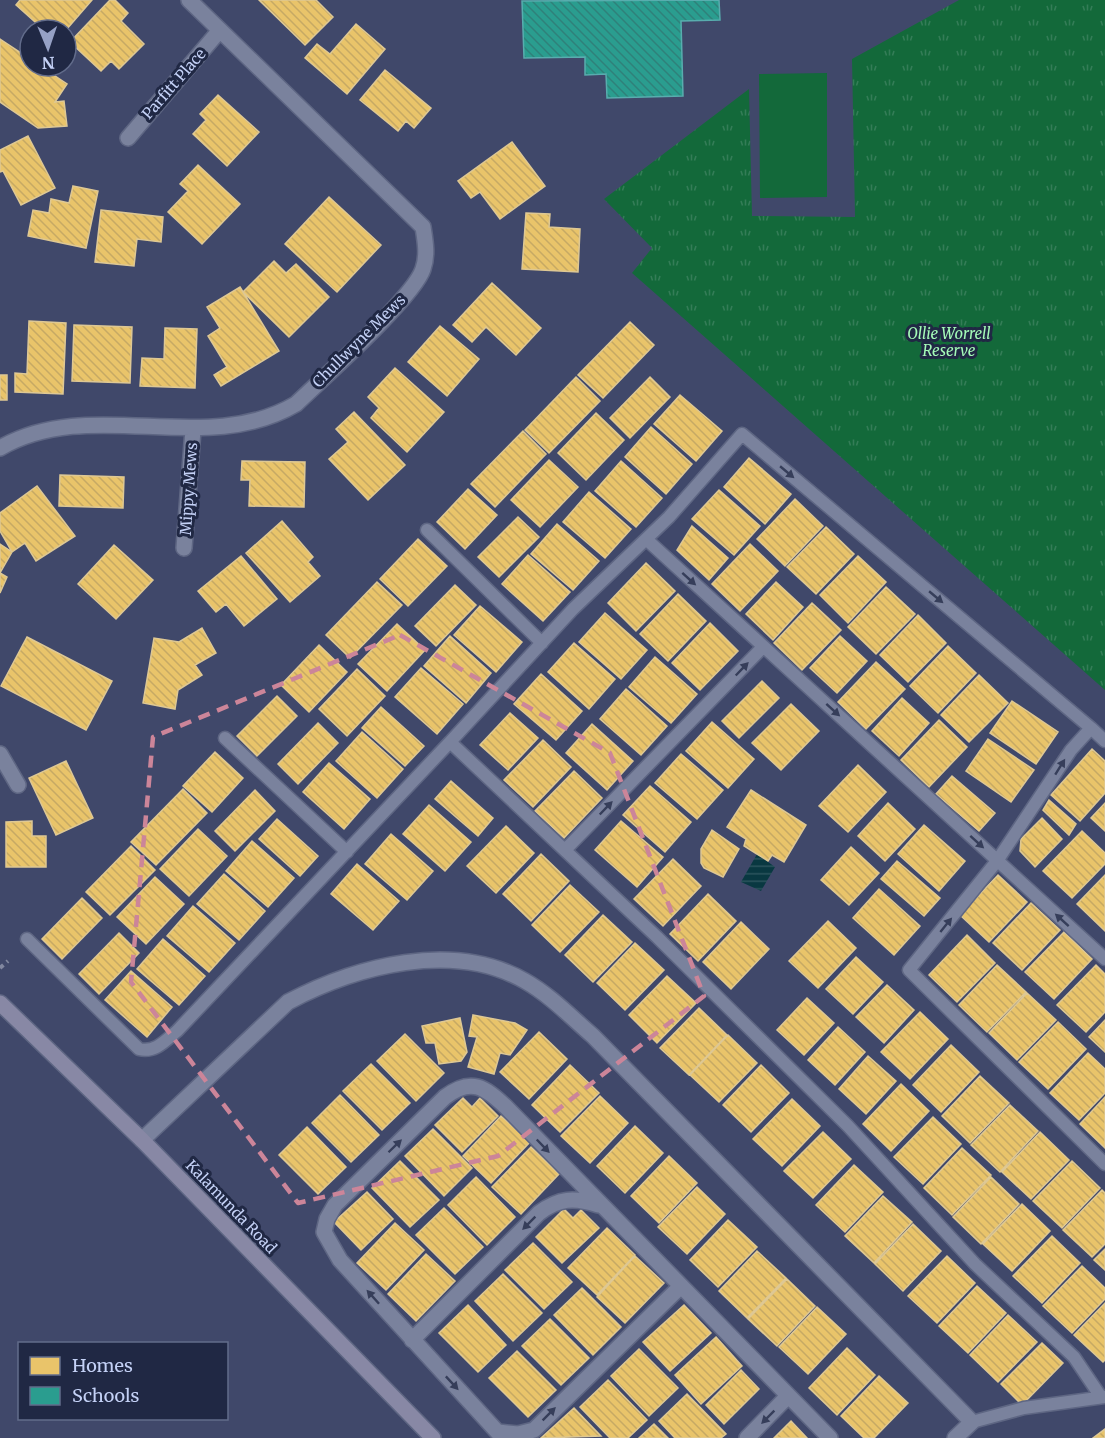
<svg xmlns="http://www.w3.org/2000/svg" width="1105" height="1438" font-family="Merriweather,serif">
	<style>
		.green { fill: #13693a }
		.park { fill: url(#park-tufts) }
		.water { fill: url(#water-rules) }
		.homes { fill: url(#homes-back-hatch); stroke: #dec894; stroke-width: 1.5 }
		.schools { fill: url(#schools-back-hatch); stroke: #58adae; stroke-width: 1.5 }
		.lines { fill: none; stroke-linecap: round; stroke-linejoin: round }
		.service-casing { stroke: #5e6683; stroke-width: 15 }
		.minor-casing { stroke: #5e6683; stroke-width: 18 }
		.primary-casing { stroke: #5e6683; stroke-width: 18 }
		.path { stroke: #81879f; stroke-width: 4; stroke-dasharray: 4.5 4.5; stroke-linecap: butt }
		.service { stroke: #7a829d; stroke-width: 12 }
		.minor { stroke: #7a829d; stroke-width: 15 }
		.primary { stroke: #8888a5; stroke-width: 15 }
		.oneway { fill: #363e5a }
		.marked { fill: none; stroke: #cc8599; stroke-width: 4.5; stroke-dasharray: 12 8; stroke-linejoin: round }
		.labels { text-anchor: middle; stroke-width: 6; stroke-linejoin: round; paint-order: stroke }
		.street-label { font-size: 15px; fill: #c4d1f6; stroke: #202844 }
		.park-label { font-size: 15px; font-style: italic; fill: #a4fbb7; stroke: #202844 }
	</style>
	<defs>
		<pattern id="park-tufts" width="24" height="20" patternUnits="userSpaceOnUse" patternTransform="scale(1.5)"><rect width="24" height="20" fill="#13693a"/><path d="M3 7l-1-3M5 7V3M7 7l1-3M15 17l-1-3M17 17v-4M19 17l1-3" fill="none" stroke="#347d57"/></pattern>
		<pattern id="water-rules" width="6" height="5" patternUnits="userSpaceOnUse" patternTransform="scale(1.5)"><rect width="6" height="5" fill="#093841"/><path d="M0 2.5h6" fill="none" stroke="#2b545d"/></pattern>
		<pattern id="homes-back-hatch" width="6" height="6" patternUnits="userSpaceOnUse" patternTransform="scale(1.5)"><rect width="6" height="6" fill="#e9c46a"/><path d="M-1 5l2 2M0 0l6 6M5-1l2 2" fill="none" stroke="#c6a964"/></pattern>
		<pattern id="schools-back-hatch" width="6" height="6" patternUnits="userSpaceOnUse" patternTransform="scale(1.5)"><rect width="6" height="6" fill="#2a9d8f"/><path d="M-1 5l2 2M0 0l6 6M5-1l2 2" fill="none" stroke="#2f817a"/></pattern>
	</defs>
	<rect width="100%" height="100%" fill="#40486a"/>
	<!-- green -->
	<path class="green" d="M 827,73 L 827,197 L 760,198 L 759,74 Z"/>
	<!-- park -->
	<path class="park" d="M 959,0 L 1105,0 L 1105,690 L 632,273 L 652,248 L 604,199 L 749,89 L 752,216 L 855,217 L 852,59 Z"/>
	<!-- water -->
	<path class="water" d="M 757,854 L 775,867 L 761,891 L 741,882 Z"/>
	<!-- homes -->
	<path class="homes" d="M 20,0 L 92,0 L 66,30 L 44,30 L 16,5 Z
		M 110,0 L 115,0 L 128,13 L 121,21 L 144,44 L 119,69 L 111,61 L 101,71 L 70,42 Z
		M 259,0 L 316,0 L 333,17 L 305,45 Z
		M 356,24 L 385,49 L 347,94 L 305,58 L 317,44 L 330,54 Z
		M 0,39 L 30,59 L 30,66 L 40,66 L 67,84 L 55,102 L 64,101 L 67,126 L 38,128 L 0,102 Z
		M 385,70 L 431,108 L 414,128 L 406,121 L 398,131 L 360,100 Z
		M 218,95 L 259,132 L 227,166 L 193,134 L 206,120 L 200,114 Z
		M 28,136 L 55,188 L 21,205 L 3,171 L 0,172 L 0,150 Z
		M 512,142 L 545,186 L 500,219 L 480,192 L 471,198 L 458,181 Z
		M 198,165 L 240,204 L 202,244 L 168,212 L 188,191 L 180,184 Z
		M 73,186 L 98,191 L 86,248 L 28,236 L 33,210 L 49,213 L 51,199 L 69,203 Z
		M 329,197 L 381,245 L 337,292 L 285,244 Z
		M 101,210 L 163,217 L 161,242 L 137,239 L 134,266 L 95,262 Z
		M 526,213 L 550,214 L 549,227 L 580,229 L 578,272 L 522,269 Z
		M 274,261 L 286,273 L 296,264 L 329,297 L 289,337 L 243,292 Z
		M 492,283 L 541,328 L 516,355 L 486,327 L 472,342 L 453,325 Z
		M 240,287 L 279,351 L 221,386 L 214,375 L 227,367 L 208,336 L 220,328 L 207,307 Z
		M 29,321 L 66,323 L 63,394 L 15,392 L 15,373 L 27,374 Z
		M 630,322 L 654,345 L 603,398 L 578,375 Z
		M 74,325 L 132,327 L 130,383 L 72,381 Z
		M 440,326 L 479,359 L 447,396 L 408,362 Z
		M 165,328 L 197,329 L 195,388 L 140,386 L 142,358 L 164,359 Z
		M 395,368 L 444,412 L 407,452 L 371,418 L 379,408 L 368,397 Z
		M 0,375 L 7,375 L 7,400 L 0,400 Z
		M 576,377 L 600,401 L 549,453 L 525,430 Z
		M 650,377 L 670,397 L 630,438 L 610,418 Z
		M 680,395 L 722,431 L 696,461 L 654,424 Z
		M 354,412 L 405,465 L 368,500 L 329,459 L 348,442 L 336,429 Z
		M 596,413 L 624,440 L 586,480 L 558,453 Z
		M 651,427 L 692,464 L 666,494 L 625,457 Z
		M 523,431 L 546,454 L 495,507 L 471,484 Z
		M 749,458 L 791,494 L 765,524 L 724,487 Z
		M 549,460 L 578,487 L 540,527 L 511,500 Z
		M 242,461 L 305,462 L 304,507 L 249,506 L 250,480 L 241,480 Z
		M 621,461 L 662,498 L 636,527 L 595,491 Z
		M 60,475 L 124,477 L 123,508 L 59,506 Z
		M 37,486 L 75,536 L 36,561 L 25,543 L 12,552 L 0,531 L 0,513 Z
		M 468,489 L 497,515 L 465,549 L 437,522 Z
		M 719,490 L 760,526 L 734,555 L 692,519 Z
		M 589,492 L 631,529 L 605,558 L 563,522 Z
		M 795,499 L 823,526 L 785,566 L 757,539 Z
		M 518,517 L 539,537 L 499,577 L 478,557 Z
		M 282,521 L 313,557 L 308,562 L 320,576 L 290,602 L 246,553 Z
		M 557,524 L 599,561 L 573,590 L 531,554 Z
		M 692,526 L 728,558 L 709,580 L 677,550 Z
		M 826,527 L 854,554 L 816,594 L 787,567 Z
		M 418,539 L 447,566 L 408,606 L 380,579 Z
		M 0,544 L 12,552 L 0,573 L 7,577 L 0,593 Z
		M 750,544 L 778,571 L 740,611 L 712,584 Z
		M 114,545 L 153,580 L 116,619 L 78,584 Z
		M 528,555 L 570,592 L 543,621 L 502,584 Z
		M 241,556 L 277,599 L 244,626 L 226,604 L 216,612 L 198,591 Z
		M 858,556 L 886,582 L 848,623 L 820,595 Z
		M 646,563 L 675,591 L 636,631 L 608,603 Z
		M 377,582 L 402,605 L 350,658 L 326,635 Z
		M 776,582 L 803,607 L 773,640 L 746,614 Z
		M 455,585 L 476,605 L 436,646 L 415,626 Z
		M 886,587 L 915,614 L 876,654 L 848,627 Z
		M 678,594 L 706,621 L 668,661 L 640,634 Z
		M 812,603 L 841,630 L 802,670 L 774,643 Z
		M 480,606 L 522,642 L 496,672 L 454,635 Z
		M 605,613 L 647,650 L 621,679 L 579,642 Z
		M 918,615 L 946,643 L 908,682 L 880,655 Z
		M 710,623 L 738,651 L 700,690 L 672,663 Z
		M 397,624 L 425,650 L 387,691 L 358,664 Z
		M 202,628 L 216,653 L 195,665 L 202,675 L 178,690 L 175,709 L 143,703 L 154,638 L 179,642 Z
		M 450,636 L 491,673 L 466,703 L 424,666 Z
		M 840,636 L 867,661 L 837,693 L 810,668 Z
		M 27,637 L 112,681 L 86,730 L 1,686 Z
		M 574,643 L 615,679 L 589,709 L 548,672 Z
		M 319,645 L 347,672 L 309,712 L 281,685 Z
		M 948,646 L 976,673 L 938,713 L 910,686 Z
		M 655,657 L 697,694 L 671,723 L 629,687 Z
		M 876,662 L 905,689 L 866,729 L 838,702 Z
		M 421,668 L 463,704 L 437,734 L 395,697 Z
		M 357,669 L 385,696 L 347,736 L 319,709 Z
		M 541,674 L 582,711 L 556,740 L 514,704 Z
		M 979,675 L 1008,703 L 969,742 L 941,715 Z
		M 762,681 L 779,698 L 739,738 L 722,721 Z
		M 626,689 L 667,726 L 641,755 L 600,719 Z
		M 277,696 L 297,716 L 257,756 L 237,736 Z
		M 902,698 L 929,723 L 899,756 L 872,731 Z
		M 1012,701 L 1058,732 L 1036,764 L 990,733 Z
		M 791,704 L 819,731 L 781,770 L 752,743 Z
		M 381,707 L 424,746 L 405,766 L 362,728 Z
		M 510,713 L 538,738 L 508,770 L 480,745 Z
		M 939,720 L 967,747 L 929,787 L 901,760 Z
		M 712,722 L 754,759 L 728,788 L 686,751 Z
		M 318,723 L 338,743 L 298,784 L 278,764 Z
		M 592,724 L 633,761 L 607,790 L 566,753 Z
		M 362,732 L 403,769 L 377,798 L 336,761 Z
		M 988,739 L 1034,770 L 1011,802 L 966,771 Z
		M 543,740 L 571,767 L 533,807 L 504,780 Z
		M 1092,749 L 1105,761 L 1105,793 L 1080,821 L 1051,795 Z
		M 215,752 L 243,778 L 212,812 L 183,786 Z
		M 681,754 L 723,790 L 697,819 L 655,783 Z
		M 66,761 L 93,818 L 56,835 L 29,778 Z
		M 329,763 L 370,799 L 344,829 L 303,792 Z
		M 858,765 L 886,792 L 848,832 L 819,806 Z
		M 574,771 L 602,798 L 564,838 L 535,811 Z
		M 952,776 L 995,813 L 979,831 L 936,794 Z
		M 451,781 L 493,818 L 478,836 L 435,799 Z
		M 650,786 L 691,822 L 665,852 L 623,815 Z
		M 183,789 L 207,813 L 156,865 L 131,842 Z
		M 255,790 L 275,811 L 235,851 L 215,831 Z
		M 751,790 L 806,825 L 784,862 L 772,855 L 768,861 L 757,854 L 744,846 L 746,839 L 727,827 Z
		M 1049,800 L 1076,824 L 1069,835 L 1043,810 Z
		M 888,803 L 915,829 L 885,861 L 858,836 Z
		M 1105,803 L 1105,831 L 1091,818 Z
		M 429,805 L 471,842 L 445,871 L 403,834 Z
		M 1042,818 L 1062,839 L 1035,867 L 1020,851 L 1021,839 Z
		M 277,819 L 318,856 L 300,876 L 259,839 Z
		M 32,821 L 32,836 L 46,836 L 46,867 L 6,867 L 6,822 Z
		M 621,821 L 663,857 L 637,887 L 595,850 Z
		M 924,825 L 965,861 L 939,891 L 898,854 Z
		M 506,826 L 534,853 L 496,893 L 467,866 Z
		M 198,829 L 227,856 L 189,896 L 160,869 Z
		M 712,830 L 739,849 L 723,877 L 704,868 L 701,863 L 701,849 Z
		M 1082,831 L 1105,853 L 1105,864 L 1072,898 L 1043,871 Z
		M 391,834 L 433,871 L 407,900 L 365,864 Z
		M 252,841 L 294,878 L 268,907 L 226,871 Z
		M 131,846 L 155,870 L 110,915 L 86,892 Z
		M 851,847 L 879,873 L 849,905 L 821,880 Z
		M 541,854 L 569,881 L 531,921 L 503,894 Z
		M 673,859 L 701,886 L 663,926 L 634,899 Z
		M 897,861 L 940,898 L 924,916 L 881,879 Z
		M 357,864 L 399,901 L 373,930 L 331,894 Z
		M 224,874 L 265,911 L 239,940 L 197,904 Z
		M 998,875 L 1027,902 L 989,942 L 960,915 Z
		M 1105,875 L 1105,931 L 1077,904 Z
		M 155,877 L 184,904 L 146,944 L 117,917 Z
		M 570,885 L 599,912 L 560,952 L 532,925 Z
		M 879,889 L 920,926 L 894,955 L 853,918 Z
		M 708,894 L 736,921 L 698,961 L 670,934 Z
		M 82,898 L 102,918 L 62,959 L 42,939 Z
		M 1031,903 L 1060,930 L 1022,970 L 993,943 Z
		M 193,906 L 235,943 L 209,972 L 167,936 Z
		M 603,915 L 632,942 L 593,982 L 565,955 Z
		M 828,921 L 856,948 L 818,988 L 789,961 Z
		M 741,922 L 769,949 L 731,989 L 703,962 Z
		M 1064,932 L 1092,959 L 1054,999 L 1025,972 Z
		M 119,933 L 139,953 L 99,994 L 79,974 Z
		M 967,935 L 995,963 L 957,1002 L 929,975 Z
		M 163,939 L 205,976 L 179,1005 L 137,969 Z
		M 635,943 L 664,970 L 625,1010 L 597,983 Z
		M 856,957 L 883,982 L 853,1014 L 826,989 Z
		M 997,965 L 1026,992 L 987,1032 L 959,1005 Z
		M 1096,965 L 1105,974 L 1105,1012 L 1086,1032 L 1057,1005 Z
		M 131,971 L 172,1007 L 147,1037 L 105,1000 Z
		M 667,976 L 696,1003 L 657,1043 L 629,1015 Z
		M 887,985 L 914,1010 L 884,1043 L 856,1017 Z
		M 1027,993 L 1056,1020 L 1017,1060 L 989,1033 Z
		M 807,998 L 834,1023 L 804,1055 L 777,1030 Z
		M 699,1008 L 727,1035 L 689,1075 L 660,1048 Z
		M 920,1012 L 948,1039 L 910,1079 L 881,1052 Z
		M 473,1015 L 515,1023 L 527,1030 L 510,1055 L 500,1053 L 494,1074 L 468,1067 L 477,1037 L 469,1036 Z
		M 460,1018 L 467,1052 L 461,1061 L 439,1064 L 435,1043 L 426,1043 L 422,1026 Z
		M 1105,1020 L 1105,1052 L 1089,1037 Z
		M 1058,1022 L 1086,1049 L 1048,1089 L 1019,1062 Z
		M 838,1027 L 865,1052 L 835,1085 L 808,1060 Z
		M 539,1032 L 567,1059 L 529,1099 L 500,1072 Z
		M 405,1034 L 444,1073 L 416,1101 L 377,1061 Z
		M 728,1035 L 757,1063 L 719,1102 L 690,1075 Z
		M 951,1045 L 979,1072 L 941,1112 L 913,1085 Z
		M 1088,1053 L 1105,1069 L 1105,1093 L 1079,1120 L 1050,1093 Z
		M 868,1056 L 896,1081 L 866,1114 L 839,1089 Z
		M 371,1064 L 410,1103 L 382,1130 L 343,1091 Z
		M 570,1065 L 599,1093 L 560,1132 L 532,1105 Z
		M 761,1065 L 789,1093 L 751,1132 L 723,1105 Z
		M 980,1076 L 1009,1103 L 970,1143 L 942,1116 Z
		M 901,1084 L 929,1111 L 891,1151 L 863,1124 Z
		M 340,1095 L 379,1135 L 351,1162 L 312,1123 Z
		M 600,1096 L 628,1123 L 590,1163 L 561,1136 Z
		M 1105,1097 L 1105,1148 L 1080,1124 Z
		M 463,1098 L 472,1107 L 480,1098 L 498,1116 L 462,1152 L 435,1125 Z
		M 792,1099 L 820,1126 L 782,1166 L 753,1139 Z
		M 1010,1105 L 1038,1131 L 1000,1172 L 971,1145 Z
		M 501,1116 L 530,1142 L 491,1183 L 463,1156 Z
		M 933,1117 L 961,1144 L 923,1184 L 894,1157 Z
		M 635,1126 L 663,1153 L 625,1193 L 597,1166 Z
		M 307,1127 L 346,1167 L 318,1194 L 279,1155 Z
		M 433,1129 L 472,1168 L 444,1196 L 405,1156 Z
		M 823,1132 L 851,1159 L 813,1198 L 784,1171 Z
		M 1040,1132 L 1069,1160 L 1031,1199 L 1002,1172 Z
		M 531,1147 L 559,1174 L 521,1214 L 492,1187 Z
		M 962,1148 L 991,1175 L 952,1215 L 924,1188 Z
		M 669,1156 L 697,1183 L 659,1223 L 631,1196 Z
		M 400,1161 L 439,1200 L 410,1227 L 372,1188 Z
		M 1072,1161 L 1100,1188 L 1062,1228 L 1033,1201 Z
		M 854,1165 L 883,1192 L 845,1232 L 816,1205 Z
		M 476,1177 L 515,1217 L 487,1245 L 448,1205 Z
		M 991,1177 L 1019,1204 L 981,1244 L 953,1217 Z
		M 697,1187 L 725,1214 L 687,1254 L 658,1227 Z
		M 1102,1190 L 1105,1193 L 1105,1244 L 1092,1257 L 1063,1230 Z
		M 367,1192 L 393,1219 L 361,1250 L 334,1222 Z
		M 883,1196 L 912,1222 L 874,1263 L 845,1236 Z
		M 1022,1204 L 1050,1231 L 1012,1271 L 983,1244 Z
		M 444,1208 L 483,1247 L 455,1274 L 416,1235 Z
		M 564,1209 L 573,1218 L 581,1210 L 599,1228 L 562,1263 L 536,1237 Z
		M 728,1220 L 757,1247 L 718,1287 L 690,1260 Z
		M 395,1223 L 424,1250 L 386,1290 L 357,1263 Z
		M 913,1224 L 941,1251 L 903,1291 L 875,1264 Z
		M 607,1228 L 635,1255 L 597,1295 L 568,1268 Z
		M 1052,1236 L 1080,1263 L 1042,1303 L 1013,1276 Z
		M 533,1243 L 572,1282 L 544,1309 L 505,1270 Z
		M 1105,1249 L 1105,1270 L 1094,1260 Z
		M 757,1251 L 786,1278 L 747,1318 L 719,1291 Z
		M 426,1254 L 455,1281 L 416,1321 L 388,1294 Z
		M 635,1256 L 664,1283 L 625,1323 L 597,1297 Z
		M 947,1256 L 975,1283 L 937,1323 L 908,1296 Z
		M 1082,1266 L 1105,1288 L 1105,1299 L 1072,1333 L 1043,1306 Z
		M 503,1274 L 542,1313 L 513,1341 L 475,1301 Z
		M 787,1279 L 815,1306 L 777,1346 L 748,1319 Z
		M 977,1286 L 1006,1313 L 968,1353 L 939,1326 Z
		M 582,1288 L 621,1327 L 593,1355 L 554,1315 Z
		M 1105,1303 L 1105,1360 L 1103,1362 L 1074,1335 Z
		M 468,1305 L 506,1345 L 478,1372 L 439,1333 Z
		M 684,1305 L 711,1333 L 670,1371 L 643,1342 Z
		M 817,1307 L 846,1334 L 808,1374 L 779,1347 Z
		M 1008,1315 L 1037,1342 L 998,1382 L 970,1355 Z
		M 550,1319 L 589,1358 L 561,1385 L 522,1346 Z
		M 716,1337 L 742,1366 L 701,1404 L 675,1375 Z
		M 1042,1343 L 1063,1363 L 1022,1405 L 1001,1384 Z
		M 847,1348 L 875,1375 L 837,1415 L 809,1388 Z
		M 639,1349 L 678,1388 L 649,1416 L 611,1376 Z
		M 517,1351 L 556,1390 L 528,1417 L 489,1378 Z
		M 741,1370 L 759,1389 L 724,1424 L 706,1405 Z
		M 879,1376 L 908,1403 L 874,1438 L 864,1438 L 841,1416 Z
		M 608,1380 L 647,1420 L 628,1438 L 610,1438 L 580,1407 Z
		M 687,1394 L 726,1434 L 721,1438 L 675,1438 L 659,1421 Z
		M 574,1408 L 601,1436 L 541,1438 Z
		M 791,1421 L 807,1438 L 774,1438 Z
		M 654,1424 L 668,1438 L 639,1438 Z
		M 1105,1429 L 1105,1438 L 1093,1438 Z"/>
	<!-- schools -->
	<path class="schools" d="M 719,0 L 720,20 L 681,21 L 683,96 L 607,98 L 606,74 L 585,75 L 585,57 L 524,58 L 522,1 Z"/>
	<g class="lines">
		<defs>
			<path id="service" d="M 427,530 L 542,643
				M 646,539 L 1105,959
				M 1091,728 L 742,434 L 669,517 L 573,609 L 450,742 L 657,937 L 848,1126 L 975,1264 L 1074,1357 L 1101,1397
				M 225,738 L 347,852
				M 1105,741 L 1091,728 L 1071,750 L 997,861 L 909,970 L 1105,1164
				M 565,850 L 763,647
				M 27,939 L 139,1049 C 155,1053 165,1041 177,1031 L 450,742
				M 972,1422 L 1024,1408 L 1105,1397"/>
			<path id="minor" d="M 128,138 L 220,30
				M 0,448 C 92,395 204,458 296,404 C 322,379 414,297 423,269 C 428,255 425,240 423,227 L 189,0
				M 184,548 L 193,430
				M 0,754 L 18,785
				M 142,1140 L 288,1002 C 356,966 453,940 525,981 C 550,995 572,1018 593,1036 L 972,1422 L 955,1438
				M 412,1340 L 539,1213 C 559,1198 574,1197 598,1205
				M 498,1432 L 518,1434 L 534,1430 L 680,1287
				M 503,1438 L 340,1260 L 324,1232 L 327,1219 L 335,1205 L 445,1097 C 471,1077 485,1087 506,1107 L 830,1438
				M 747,1438 L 788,1396"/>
			<path id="primary" d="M 0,1003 L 142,1140 L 433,1438"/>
		</defs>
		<!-- service casing -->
		<use href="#service" class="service-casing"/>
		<!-- minor casing -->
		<use href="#minor" class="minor-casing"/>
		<!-- primary casing -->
		<use href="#primary" class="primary-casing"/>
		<!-- path -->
		<path class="path" d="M 0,968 L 8,961"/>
		<!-- service -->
		<use href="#service" class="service"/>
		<!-- minor -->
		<use href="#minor" class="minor"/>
		<!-- primary -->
		<use href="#primary" class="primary"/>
	</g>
	<!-- one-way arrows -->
	<defs><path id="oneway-solid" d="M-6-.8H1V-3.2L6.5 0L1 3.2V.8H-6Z" transform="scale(1.5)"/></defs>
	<g class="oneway">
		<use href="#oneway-solid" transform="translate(787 472) rotate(40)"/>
		<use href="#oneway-solid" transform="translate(689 579) rotate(42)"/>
		<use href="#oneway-solid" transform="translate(936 597) rotate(40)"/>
		<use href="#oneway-solid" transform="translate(742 669) rotate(-46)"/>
		<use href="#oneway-solid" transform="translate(833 710) rotate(42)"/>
		<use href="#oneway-solid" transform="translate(1060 767) rotate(-58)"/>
		<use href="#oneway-solid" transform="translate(606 808) rotate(-46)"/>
		<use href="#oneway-solid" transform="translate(977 842) rotate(42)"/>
		<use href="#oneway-solid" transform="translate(1062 920) rotate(-138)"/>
		<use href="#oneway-solid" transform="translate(946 925) rotate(-51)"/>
		<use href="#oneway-solid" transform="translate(395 1146) rotate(-44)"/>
		<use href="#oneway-solid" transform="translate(543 1146) rotate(46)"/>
		<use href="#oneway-solid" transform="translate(529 1223) rotate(135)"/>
		<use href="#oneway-solid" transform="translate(373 1297) rotate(-132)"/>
		<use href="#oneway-solid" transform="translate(452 1383) rotate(47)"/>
		<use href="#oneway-solid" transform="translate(549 1414) rotate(-45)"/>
		<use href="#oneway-solid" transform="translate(768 1417) rotate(135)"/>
	</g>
	<!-- marked area -->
	<path class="marked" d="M 400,635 L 610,753 L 704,996 L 498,1156 L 298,1203 L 131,982 L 153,737 Z"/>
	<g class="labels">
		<!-- street labels -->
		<g class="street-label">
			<text transform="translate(174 84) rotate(-49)" y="5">Parfitt Place</text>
			<text transform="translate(359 341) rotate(-45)" y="5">Chullwyne Mews</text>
			<text transform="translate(189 489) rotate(-86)" y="5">Mippy Mews</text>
			<text transform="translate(231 1207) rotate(46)" y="5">Kalamunda Road</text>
		</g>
		<!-- park labels -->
		<g class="park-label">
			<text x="949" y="339">Ollie Worrell<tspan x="949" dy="17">Reserve</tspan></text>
		</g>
	</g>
	<!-- legend -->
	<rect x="18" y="1342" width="210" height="78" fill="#202844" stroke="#626c8b" stroke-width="1.5"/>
	<rect x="30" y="1357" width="30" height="18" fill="#e9c46a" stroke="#626c8b" stroke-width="1.5"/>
	<text x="72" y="1372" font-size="18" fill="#c4d1f6">Homes</text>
	<rect x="30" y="1387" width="30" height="18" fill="#2a9d8f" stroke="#626c8b" stroke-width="1.5"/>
	<text x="72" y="1402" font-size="18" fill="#c4d1f6">Schools</text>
	<!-- north arrow -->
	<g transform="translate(48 48) rotate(178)"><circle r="28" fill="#202844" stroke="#626c8b" stroke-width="1.5"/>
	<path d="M0-4.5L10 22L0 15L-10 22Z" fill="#96a1c5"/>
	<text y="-9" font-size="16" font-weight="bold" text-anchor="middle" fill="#c4d1f6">N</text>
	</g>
</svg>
